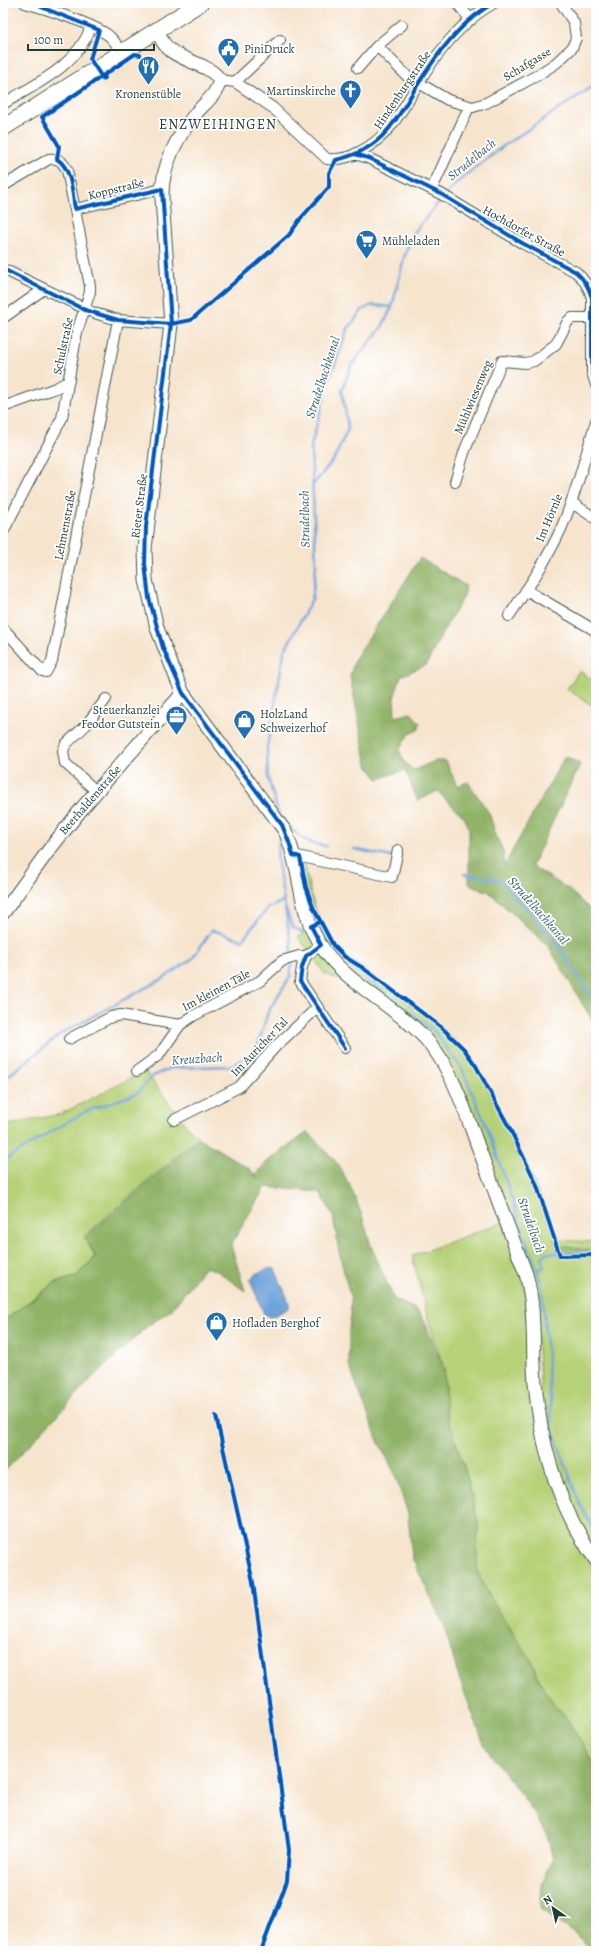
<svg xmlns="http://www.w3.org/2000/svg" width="599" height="1954" font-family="Alegreya,serif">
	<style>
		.green { fill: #b6d177; stroke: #6a8756 }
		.forest { fill: #90b368; stroke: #58784e }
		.water { fill: #6ea3db; stroke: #467088 }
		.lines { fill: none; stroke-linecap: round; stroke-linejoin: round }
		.stream { stroke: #6ea3db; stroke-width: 2.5 }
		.minor-casing { stroke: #3f564b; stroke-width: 12 }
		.tertiary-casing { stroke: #3f564b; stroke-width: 15 }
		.primary-casing { stroke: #3f564b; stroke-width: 18 }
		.minor { stroke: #fff; stroke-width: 10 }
		.tertiary { stroke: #fff; stroke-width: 13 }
		.primary { stroke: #fff; stroke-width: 16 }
		.cycleway-casing { stroke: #fff; stroke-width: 6 }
		.cycleway { stroke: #0057b8; stroke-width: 4 }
		.labels { text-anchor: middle; stroke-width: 3.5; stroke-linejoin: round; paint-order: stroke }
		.poi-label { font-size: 12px; fill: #1f3d34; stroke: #fff; text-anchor: start }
		.street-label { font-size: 12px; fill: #1f3d34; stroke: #fff }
		.water-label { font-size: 13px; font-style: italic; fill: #3b616e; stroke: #fff }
		.quarter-label { font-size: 14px; letter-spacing: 1px; fill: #1f3d34; stroke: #fff }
	</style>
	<rect width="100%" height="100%" fill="#fff"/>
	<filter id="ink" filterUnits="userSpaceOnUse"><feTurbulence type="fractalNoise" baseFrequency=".025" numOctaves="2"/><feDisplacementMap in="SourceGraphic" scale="8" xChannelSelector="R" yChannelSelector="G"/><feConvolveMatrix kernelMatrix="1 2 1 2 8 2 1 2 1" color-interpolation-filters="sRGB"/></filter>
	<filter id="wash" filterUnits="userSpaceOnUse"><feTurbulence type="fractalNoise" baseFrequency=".012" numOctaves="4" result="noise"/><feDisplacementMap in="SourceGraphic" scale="16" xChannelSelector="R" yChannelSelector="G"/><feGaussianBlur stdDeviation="0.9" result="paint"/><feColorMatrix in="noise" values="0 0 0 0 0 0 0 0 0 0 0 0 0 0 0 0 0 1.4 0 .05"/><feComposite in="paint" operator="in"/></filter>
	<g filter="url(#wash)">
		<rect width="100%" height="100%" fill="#f6e4cd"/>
		<!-- green -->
		<path class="green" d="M 579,671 L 596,682 L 596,708 L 567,689 Z
			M 298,859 L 304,860 C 311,899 320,944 357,965 C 392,991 432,1015 462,1048 C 476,1064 485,1084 495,1102 C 521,1151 546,1202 559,1256 L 596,1256 L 596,1554 L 572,1514 L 543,1422 L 534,1297 L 445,1060 L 366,992 L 325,974 L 298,937 L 318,926 Z
			M 145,1071 L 185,1124 L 198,1137 L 84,1236 L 95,1257 L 75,1277 L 55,1282 L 3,1321 L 3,1126 L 61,1114 Z
			M 503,1222 L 523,1275 L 537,1423 L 596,1565 L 596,1767 L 569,1722 L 544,1690 L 531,1660 L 491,1599 L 477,1570 L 478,1523 L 467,1476 L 446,1412 L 444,1369 L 428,1319 L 412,1256 Z
			M 557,1240 L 596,1242 L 596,1251 C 583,1251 571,1244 558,1247 Z"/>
		<!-- forest -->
		<path class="forest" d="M 420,558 L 466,586 L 464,596 L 445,628 L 426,665 L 401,676 L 394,698 L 395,717 L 411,713 L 420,723 L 418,730 L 409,734 L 399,750 L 405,763 L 414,770 L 435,761 L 446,761 L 457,786 L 468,782 L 489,813 L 497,838 L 503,850 L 504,866 L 565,756 L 580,764 L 532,866 L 568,889 L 596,915 L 596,1121 L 593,1111 L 596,1091 L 595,1025 L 549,947 L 489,892 L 469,884 L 469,828 L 464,817 L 437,791 L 418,801 L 405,770 L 378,779 L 367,765 L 350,676 L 355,659 Z
			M 308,1132 L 338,1164 L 350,1186 L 362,1215 L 371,1246 L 394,1299 L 417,1310 L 425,1322 L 444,1369 L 446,1412 L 467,1476 L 478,1523 L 477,1570 L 491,1599 L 531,1660 L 544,1690 L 569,1722 L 596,1767 L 596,1951 L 592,1951 L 583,1940 L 540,1909 L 542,1885 L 553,1859 L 547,1835 L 528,1804 L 485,1747 L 458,1675 L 444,1626 L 412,1558 L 408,1514 L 394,1472 L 378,1441 L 349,1365 L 349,1332 L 351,1300 L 339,1252 L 333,1216 L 320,1192 L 265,1187 L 231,1245 L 245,1291 L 217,1271 L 205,1267 L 172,1309 L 148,1326 L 94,1376 L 3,1473 L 3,1321 L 55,1283 L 75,1277 L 96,1257 L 85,1237 L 199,1138 L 250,1169 L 258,1179 L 255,1174 L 269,1160 Z
			M 568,1246 L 582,1250 L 596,1251 L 596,1255 L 560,1255 L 558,1247 Z"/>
		<!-- water -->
		<path class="water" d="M 270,1268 L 275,1269 L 289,1302 L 289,1308 L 271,1317 L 264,1314 L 250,1280 L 254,1275 Z"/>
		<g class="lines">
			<!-- stream -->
			<path class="stream" d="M 446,195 L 457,182 L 505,145 L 596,84
				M 313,485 L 334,459 L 348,429 L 342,390 L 352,364 L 382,327 L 392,307 L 404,258 L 412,235 L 442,198
				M 279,815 L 268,778 L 267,747 L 284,652 L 312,599 L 316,565 L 311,446 L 329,380 L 347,330 L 362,310 L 372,305 L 392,307
				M 289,826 C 299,838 311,845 326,846
				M 280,834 L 277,857 L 284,902
				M 354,849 L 391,857
				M 464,874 L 500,880 L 553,938 L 596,1003
				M 286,909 L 292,926 L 303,933
				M 354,969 L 434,1031 L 462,1069 L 488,1130 L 542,1285 L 552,1428 L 579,1502 L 596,1534
				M 3,1080 L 62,1033 L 164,978 L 192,959 L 212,930 L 242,940 L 268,908 L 284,901 L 291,945 L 291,956
				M 3,1161 L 84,1112 L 136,1094 L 153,1076 L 171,1068 L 230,1066 L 253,1053 L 259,1042 L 268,1012 L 291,975 L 291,961
				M 537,1271 L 544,1267 L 542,1258 L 546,1253 L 596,1253"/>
		</g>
	</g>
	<g filter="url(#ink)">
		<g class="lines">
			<defs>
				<path id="minor" d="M 25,3 C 47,9 90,23 108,35 C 114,40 118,46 122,52
					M 457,3 L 471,20
					M 402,25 L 377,46 L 411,80 L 419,83 L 448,100 L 473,107 L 486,103 L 536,76 L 556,63 L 572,48 L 576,38 L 574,23 L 561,3
					M 358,68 L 377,46
					M 220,80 L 235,82 L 273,108 L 327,159 C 339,160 349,158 359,152 C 393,136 406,101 426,71 C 443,46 466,18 494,3
					M 235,82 L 280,40
					M 3,104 C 37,83 76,67 91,27
					M 355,154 L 368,158 L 441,194 L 522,243 L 576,272 C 585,280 589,287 592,298 L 592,372 L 596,385
					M 3,186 L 49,159 C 59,158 62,161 67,170 L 90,286 L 90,292 L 77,332 L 62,418 L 3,532
					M 432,189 L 469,107
					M 75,209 L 162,189
					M 3,269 L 94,313 L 118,320 L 171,324
					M 3,318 L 44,289
					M 3,407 L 56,388 L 69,381
					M 455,482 L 465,450 L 502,361 L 525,363 L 534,361 L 556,344 L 568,321 L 572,318 L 593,318
					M 571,502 L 596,519
					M 526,590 L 596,631
					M 509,616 C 528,588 547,560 561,529 C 576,495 585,457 596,421
					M 3,628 L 42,671 L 46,672 L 52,661 L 118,320
					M 96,791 L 65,763 L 63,751 L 66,744 L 86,725 L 106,699
					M 293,855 L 392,877 L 398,850
					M 321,945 L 306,956 L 302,967 L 300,981 L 345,1048
					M 69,1039 L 111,1017 L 121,1015 L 180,1025
					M 137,1071 L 159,1055 L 180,1025 L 193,1016 L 260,981 L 282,961 L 299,956 L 306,956
					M 174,1120 L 239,1087 L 277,1045 L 317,1008"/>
				<path id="tertiary" d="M 158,30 C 165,63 205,58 220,80 C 217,94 206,102 197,112 C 177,136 161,167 162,198 L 171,324 L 145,549 L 146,580 L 157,628 L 178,682 L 183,693 L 285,831 C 301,866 298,907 318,941 C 345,986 398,1005 431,1045 C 454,1074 466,1114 479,1149 C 495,1191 510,1233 526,1274 C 536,1309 532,1347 535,1383 C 541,1446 559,1509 596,1560
					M 3,913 L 49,850 L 83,807 L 183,693"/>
				<path id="primary" d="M 3,128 L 200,3"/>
			</defs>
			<!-- minor casing -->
			<use href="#minor" class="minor-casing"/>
			<!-- tertiary casing -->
			<use href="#tertiary" class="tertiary-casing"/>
			<!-- primary casing -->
			<use href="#primary" class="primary-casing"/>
			<!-- minor -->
			<use href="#minor" class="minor"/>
			<!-- tertiary -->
			<use href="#tertiary" class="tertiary"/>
			<!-- primary -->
			<use href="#primary" class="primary"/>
			<defs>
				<path id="cycleway" d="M 42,3 L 41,7 L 99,30 L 90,59 L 103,79 L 105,78
					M 140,55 L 135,54 L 42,117 L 59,146 L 57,159 C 72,169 72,192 75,209 L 162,189 L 171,324 L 146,527 L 145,564 L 149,598 L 163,648 L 183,693 L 282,825 L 289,842 L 293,855 L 300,857 L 306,887 L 313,907 L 333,945 L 345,957 L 363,968 L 441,1027 L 464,1049 L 476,1066 L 510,1129 L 536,1183 L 560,1256 L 596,1255
					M 355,154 L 368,158 L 441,194 L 522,243 L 576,272 C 585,280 589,287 592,298 L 592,372 L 596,385
					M 3,269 L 85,310 L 118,320 L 171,324 L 191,320 L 289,235 L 301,218 L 329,187 L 329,173 L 336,160 C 390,148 398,112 426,72 C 443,46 466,18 494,3
					M 320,922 L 311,926 L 321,945 L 306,956 L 302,967 L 300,981 L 345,1048
					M 216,1416 L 253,1582 L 289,1850 L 287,1881 L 261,1951"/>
			</defs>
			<!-- cycleway casing -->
			<use href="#cycleway" class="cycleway-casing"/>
			<!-- cycleway -->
			<use href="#cycleway" class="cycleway"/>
		</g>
	</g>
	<!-- icons -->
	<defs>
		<symbol id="civic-pin" viewBox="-11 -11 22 30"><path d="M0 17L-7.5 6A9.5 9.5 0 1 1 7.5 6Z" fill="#1f6fb2" stroke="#fff"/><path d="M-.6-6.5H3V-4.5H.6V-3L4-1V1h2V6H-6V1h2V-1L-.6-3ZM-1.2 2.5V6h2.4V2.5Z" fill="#fff"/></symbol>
		<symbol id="restaurant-pin" viewBox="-11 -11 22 30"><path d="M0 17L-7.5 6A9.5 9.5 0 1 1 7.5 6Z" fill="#1f6fb2" stroke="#fff"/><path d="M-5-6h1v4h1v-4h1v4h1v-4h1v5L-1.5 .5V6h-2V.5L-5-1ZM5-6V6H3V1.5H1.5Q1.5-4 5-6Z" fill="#fff"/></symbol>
		<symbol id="church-pin" viewBox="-11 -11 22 30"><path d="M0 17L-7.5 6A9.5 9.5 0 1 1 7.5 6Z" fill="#1f6fb2" stroke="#fff"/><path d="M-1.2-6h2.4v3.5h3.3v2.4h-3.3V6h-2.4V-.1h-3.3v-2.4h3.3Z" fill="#fff"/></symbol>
		<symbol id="supermarket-pin" viewBox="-11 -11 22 30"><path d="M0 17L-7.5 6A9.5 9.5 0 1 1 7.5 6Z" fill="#1f6fb2" stroke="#fff"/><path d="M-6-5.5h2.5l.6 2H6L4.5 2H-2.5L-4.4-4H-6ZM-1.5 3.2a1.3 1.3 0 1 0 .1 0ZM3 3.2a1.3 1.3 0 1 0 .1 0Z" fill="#fff"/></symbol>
		<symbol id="office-pin" viewBox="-11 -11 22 30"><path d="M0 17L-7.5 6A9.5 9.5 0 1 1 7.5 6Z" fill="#1f6fb2" stroke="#fff"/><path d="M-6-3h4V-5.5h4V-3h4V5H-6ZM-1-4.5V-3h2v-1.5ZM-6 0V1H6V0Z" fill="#fff"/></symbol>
		<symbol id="shop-pin" viewBox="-11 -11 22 30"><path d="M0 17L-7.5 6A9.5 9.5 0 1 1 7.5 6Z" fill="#1f6fb2" stroke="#fff"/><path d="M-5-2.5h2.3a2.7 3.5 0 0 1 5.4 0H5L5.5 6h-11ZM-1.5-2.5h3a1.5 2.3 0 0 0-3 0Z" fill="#fff"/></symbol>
	</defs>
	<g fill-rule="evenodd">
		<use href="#civic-pin" x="216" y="36" width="25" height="34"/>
		<use href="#restaurant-pin" x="136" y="54" width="25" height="34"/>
		<use href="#church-pin" x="338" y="78" width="25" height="34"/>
		<use href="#supermarket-pin" x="354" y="228" width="25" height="34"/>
		<use href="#office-pin" x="164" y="704" width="25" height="34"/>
		<use href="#shop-pin" x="232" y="708" width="25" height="34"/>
		<use href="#shop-pin" x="204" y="1310" width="25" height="34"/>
	</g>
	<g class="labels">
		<!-- poi labels -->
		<g class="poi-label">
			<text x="244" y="53">PiniDruck</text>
			<text x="336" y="95" text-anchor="end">Martinskirche</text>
			<text x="148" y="98" text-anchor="middle">Kronenstüble</text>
			<text x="382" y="245">Mühleladen</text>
			<text x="160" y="714" text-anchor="end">Steuerkanzlei<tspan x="160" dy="14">Feodor Gutstein</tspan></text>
			<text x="260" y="718">HolzLand<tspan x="260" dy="14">Schweizerhof</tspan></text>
			<text x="232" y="1327">Hofladen Berghof</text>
		</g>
		<!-- street labels -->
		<g class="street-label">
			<text transform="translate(527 64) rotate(-31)" y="4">Schafgasse</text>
			<text transform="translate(402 90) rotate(-56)" y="4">Hindenburgstraße</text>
			<text transform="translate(116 189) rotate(-14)" y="4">Koppstraße</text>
			<text transform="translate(524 231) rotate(29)" y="4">Hochdorfer Straße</text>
			<text transform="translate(63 346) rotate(-78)" y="4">Schulstraße</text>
			<text transform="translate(473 397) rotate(-67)" y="4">Mühlwiesenweg</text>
			<text transform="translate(139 506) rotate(-83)" y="4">Rieter Straße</text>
			<text transform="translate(549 518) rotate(-67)" y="4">Im Hörnle</text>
			<text transform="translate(65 525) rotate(-79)" y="4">Lehmenstraße</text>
			<text transform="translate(90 800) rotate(-49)" y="4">Beerhaldenstraße</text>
			<text transform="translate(216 990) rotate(-28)" y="4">Im kleinen Täle</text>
			<text transform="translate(259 1047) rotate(-46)" y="4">Im Auricher Tal</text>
		</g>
		<!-- water labels -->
		<g class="water-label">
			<text transform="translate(471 159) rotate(-39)" y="5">Strudelbach</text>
			<text transform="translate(322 377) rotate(-72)" y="5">Strudelbachkanal</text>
			<text transform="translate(304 519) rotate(-91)" y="5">Strudelbach</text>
			<text transform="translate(539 910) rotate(49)" y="5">Strudelbachkanal</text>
			<text transform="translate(197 1058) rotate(-4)" y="5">Kreuzbach</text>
			<text transform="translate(532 1225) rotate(71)" y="5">Strudelbach</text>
		</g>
		<!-- quarter labels -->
		<g class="quarter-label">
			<text x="218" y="129">ENZWEIHINGEN</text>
		</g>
	</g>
	<!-- margin -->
	<rect width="599" height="1954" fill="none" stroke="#fff" stroke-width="16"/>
	<!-- north arrow -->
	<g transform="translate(553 1908) rotate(326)" stroke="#ffffff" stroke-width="3" paint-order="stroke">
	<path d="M0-3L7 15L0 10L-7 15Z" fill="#1f3d34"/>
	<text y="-6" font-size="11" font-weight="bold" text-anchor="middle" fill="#1f3d34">N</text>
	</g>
	<!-- scale -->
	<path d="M28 44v6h126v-6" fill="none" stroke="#1f3d34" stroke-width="2"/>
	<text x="34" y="44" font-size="12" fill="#1f3d34" stroke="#ffffff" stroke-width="3" paint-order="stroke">100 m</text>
</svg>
